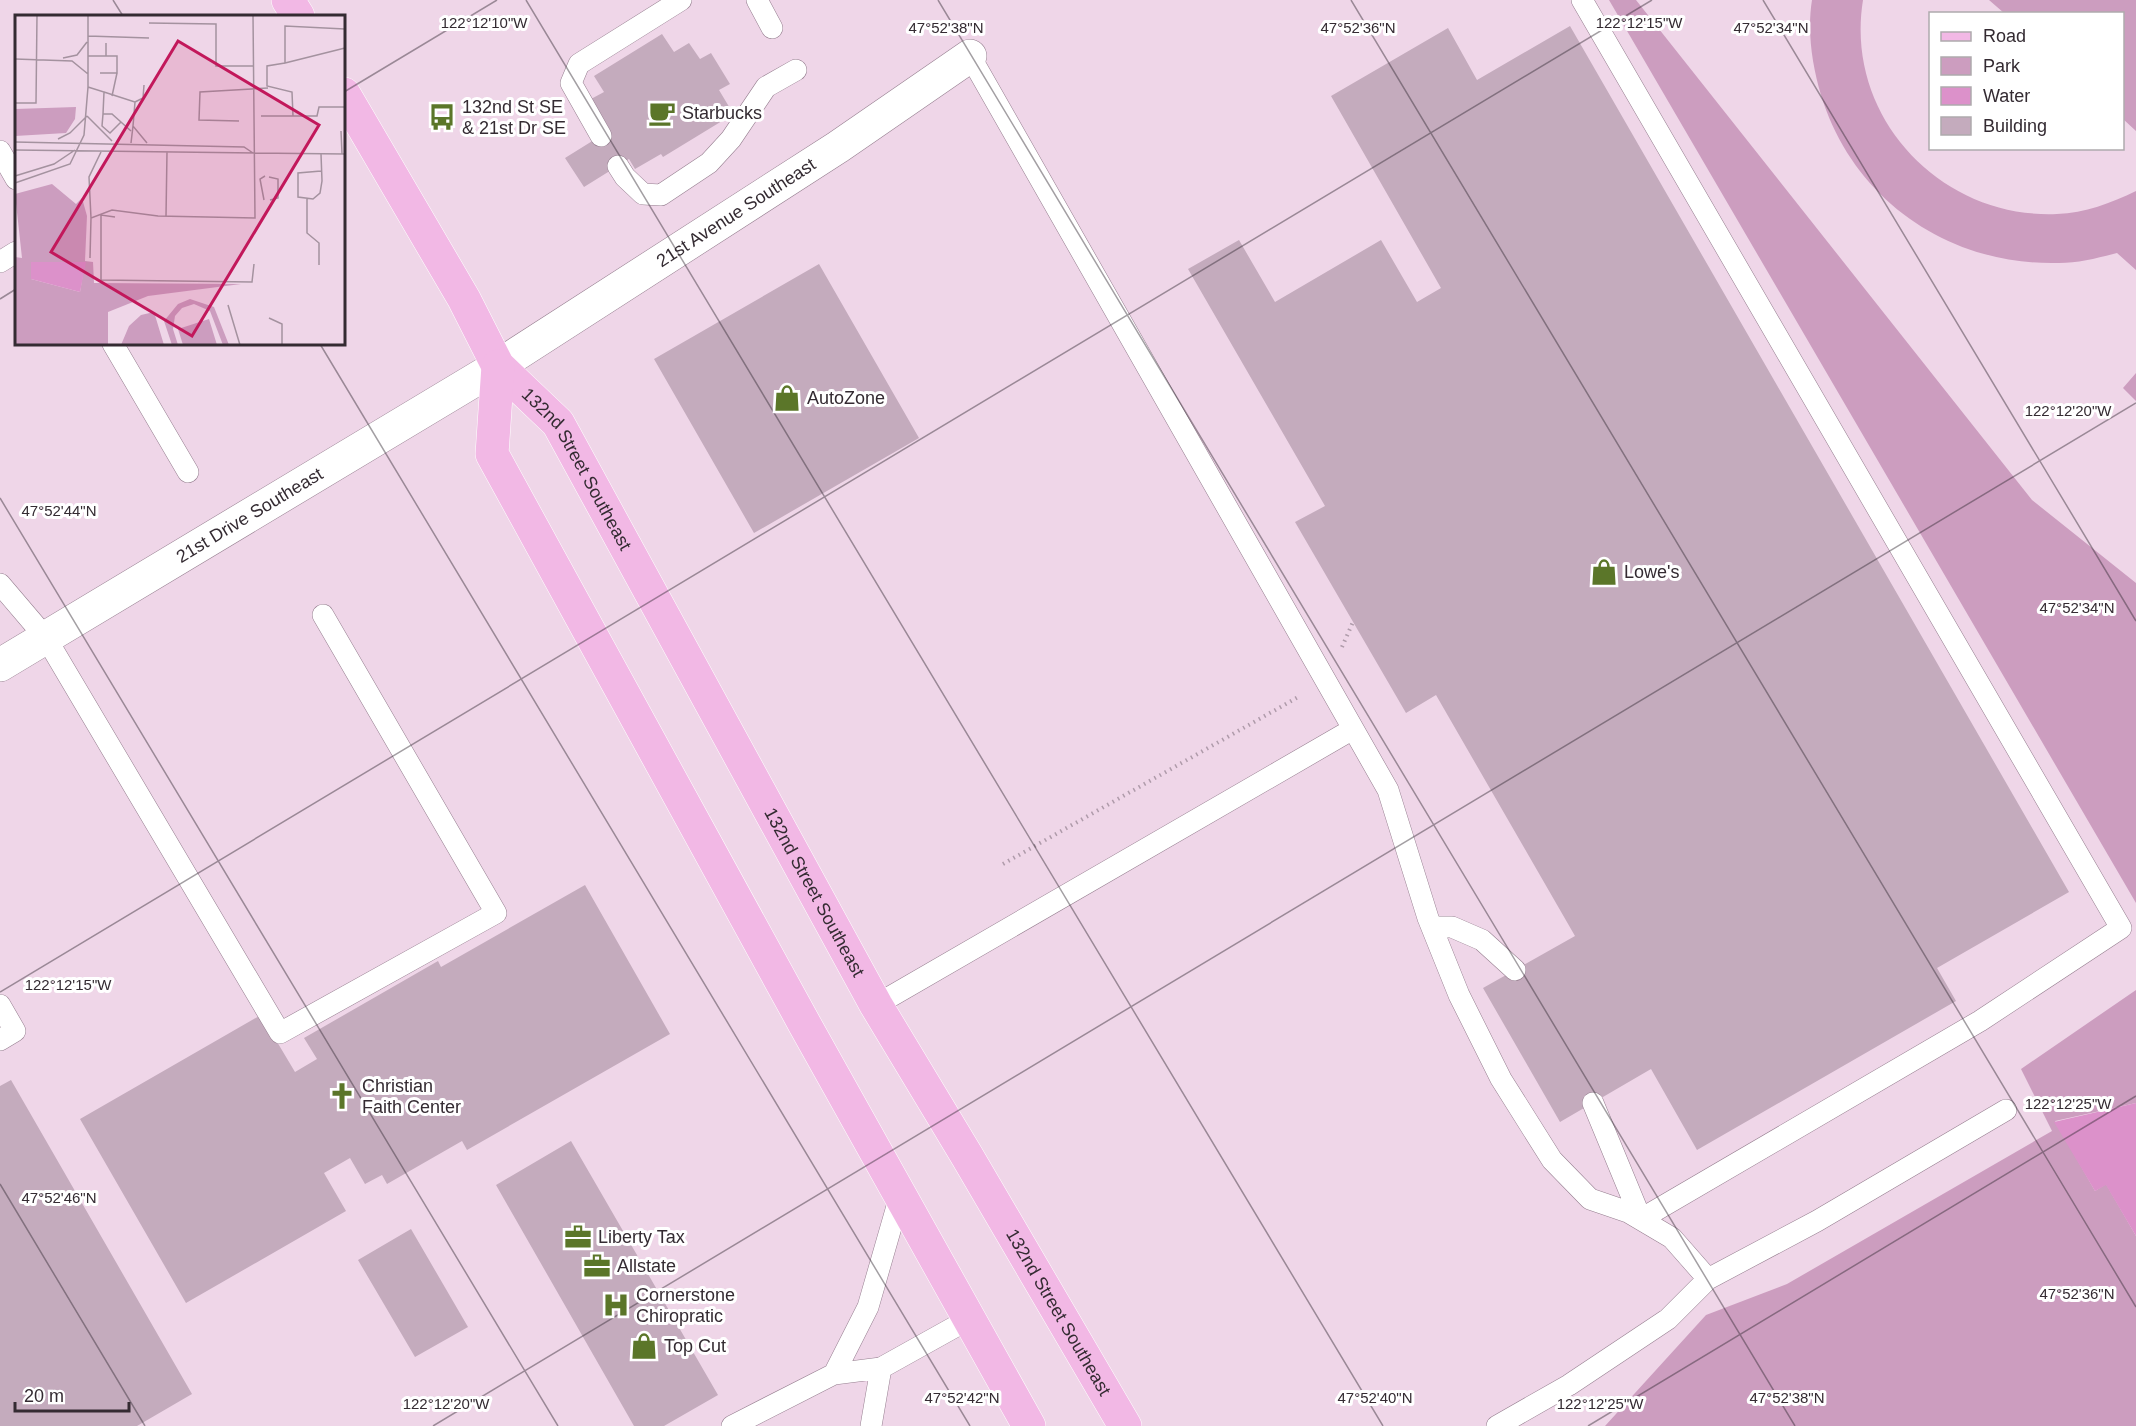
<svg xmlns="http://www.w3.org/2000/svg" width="2136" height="1426" font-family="Helvetica,sans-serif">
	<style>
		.green { fill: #cc9dbf }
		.water { fill: #dc91ca }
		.building { fill: #c4abbd }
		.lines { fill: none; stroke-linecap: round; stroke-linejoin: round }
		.service-casing { stroke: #957e8f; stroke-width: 22 }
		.minor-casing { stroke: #957e8f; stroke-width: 34 }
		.primary-casing { stroke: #fff; stroke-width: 34 }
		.path { stroke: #af9baa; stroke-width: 4; stroke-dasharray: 1.5 4.5; stroke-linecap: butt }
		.service { stroke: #fff; stroke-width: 21 }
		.minor { stroke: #fff; stroke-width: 33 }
		.primary { stroke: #f2b8e5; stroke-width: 33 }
		.ticks { fill: none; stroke: #342b32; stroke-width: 1.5; stroke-opacity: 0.45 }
		.labels { text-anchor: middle; stroke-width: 6; stroke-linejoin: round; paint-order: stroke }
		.poi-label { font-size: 18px; fill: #342b32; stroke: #fff; text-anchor: start }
		.street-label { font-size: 18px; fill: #342b32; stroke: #fff }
		.inset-road { fill: none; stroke: #a4929f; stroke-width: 1.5 }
		.view { fill: #c2185b; fill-opacity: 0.15; stroke: #c2185b; stroke-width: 3 }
		.inset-edge { fill: none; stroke: #342b32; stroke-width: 3 }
		.ticks-label { font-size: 15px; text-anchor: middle; fill: #342b32; stroke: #fff; stroke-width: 6; stroke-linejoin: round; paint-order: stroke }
	</style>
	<rect width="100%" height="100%" fill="#efd6e8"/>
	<!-- green -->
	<path class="green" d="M 1609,0 L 1636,0 L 2032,500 L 2136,583 L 2136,903 Z
		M 1812,0 L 1863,0 C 1844,117 1941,219 2057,214 C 2085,213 2111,203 2136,191 L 2136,270 L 2117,253 C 2098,258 2078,263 2059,263 C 1949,266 1853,200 1821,95 C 1812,65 1807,31 1812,0 Z
		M 1989,0 L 2136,0 L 2136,131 L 2123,119 L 2122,14 L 2004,13 Z
		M 2136,373 L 2136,401 L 2123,388 Z
		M 2136,990 L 2136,1103 L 2055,1121 L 2095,1191 L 2106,1184 L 2136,1236 L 2136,1426 L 1605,1426 L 1706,1315 L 1787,1284 L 2052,1131 L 2021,1069 Z"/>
	<!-- water -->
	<path class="water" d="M 2136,1103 L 2136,1236 L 2106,1185 L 2095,1191 L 2054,1122 Z"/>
	<!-- building -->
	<path class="building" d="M 1570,26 L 2069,892 L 1937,968 L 1956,1001 L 1697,1150 L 1651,1069 L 1560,1122 L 1483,988 L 1575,936 L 1436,695 L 1406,713 L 1295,522 L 1325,506 L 1188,269 L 1239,240 L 1275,302 L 1381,240 L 1417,302 L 1441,288 L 1331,96 L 1448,28 L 1477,80 Z
		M 662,34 L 674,52 L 689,43 L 700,59 L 711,53 L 730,84 L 719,90 L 731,110 L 719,117 L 722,121 L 663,157 L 661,154 L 635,169 L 629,159 L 584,187 L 565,158 L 610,130 L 591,99 L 604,92 L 594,76 Z
		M 819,264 L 919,438 L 754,533 L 654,359 Z
		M 585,885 L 670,1034 L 467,1150 L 462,1141 L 387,1184 L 382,1175 L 365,1184 L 350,1158 L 324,1173 L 346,1211 L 186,1303 L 80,1119 L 261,1015 L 295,1072 L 317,1059 L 304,1038 L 438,961 L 441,967 Z
		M 11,1080 L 192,1394 L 137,1426 L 0,1426 L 0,1086 Z
		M 571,1141 L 718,1395 L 664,1426 L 634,1426 L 496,1185 Z
		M 411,1229 L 468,1327 L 415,1357 L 358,1260 Z"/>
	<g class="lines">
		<defs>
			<path id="service" d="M 757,0 L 772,28
				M 1582,0 L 2121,928 L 1980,1021 L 1641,1219 L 1593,1103
				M 970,56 L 1388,790 L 1428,918 L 1459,995 L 1501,1079 L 1552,1160 L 1590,1199 L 1628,1212 L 1672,1238 L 1708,1279 L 1817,1221 L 2006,1110
				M 601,136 L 571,83 L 579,64 L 681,0
				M 0,151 L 16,179
				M 618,166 L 625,177 L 643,194 L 661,195 L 709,163 L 731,139 L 766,87 L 796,70
				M 0,262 L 16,252
				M 113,344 L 188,472
				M 0,584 L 46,638 L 280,1033 L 496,913 L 323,615
				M 1432,927 L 1452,927 L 1482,940 L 1515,970
				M 0,1005 L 15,1031 L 0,1040
				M 876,1005 L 1353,729
				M 900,1196 L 868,1307 L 834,1374 L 881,1368 L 969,1319
				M 732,1426 L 834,1374
				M 871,1426 L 881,1368
				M 1497,1426 L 1569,1385 L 1668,1319 L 1708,1279"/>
			<g id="minor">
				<path id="s1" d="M 0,665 L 498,366 L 838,147 L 970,56"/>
			</g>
			<g id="primary">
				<path d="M 288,0 L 298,16"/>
				<path id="s2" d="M 344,94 L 464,299 L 498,366 L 558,423 L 876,1005 L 967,1156 L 1125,1426"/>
				<path d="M 498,366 L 492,454 L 805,1025 L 1029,1426"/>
			</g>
		</defs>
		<!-- service casing -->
		<use href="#service" class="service-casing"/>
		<!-- minor casing -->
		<use href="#minor" class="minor-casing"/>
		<!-- primary casing -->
		<use href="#primary" class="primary-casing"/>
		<!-- path -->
		<path class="path" d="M 1342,647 L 1353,622
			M 1003,864 L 1300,696"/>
		<!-- service -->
		<use href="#service" class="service"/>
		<!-- minor -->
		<use href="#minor" class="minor"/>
		<!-- primary -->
		<use href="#primary" class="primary"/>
	</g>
	<!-- ticks -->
	<path class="ticks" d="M 113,0 L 123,16M 526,0 L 1383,1426M 938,0 L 1795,1426M 1351,0 L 2136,1307M 1763,0 L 2136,621M 344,92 L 497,0M 0,299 L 16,289M 320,344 L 970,1426M 0,498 L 558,1426M 0,992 L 1652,0M 0,1184 L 145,1426M 433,1426 L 2136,403M 1588,1426 L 2136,1096"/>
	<!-- icons -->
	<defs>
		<symbol id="cafe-bare" viewBox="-9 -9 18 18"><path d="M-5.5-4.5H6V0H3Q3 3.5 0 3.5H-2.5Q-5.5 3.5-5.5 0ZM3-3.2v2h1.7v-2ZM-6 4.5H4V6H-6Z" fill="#5b7629" stroke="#fff" stroke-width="2.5" paint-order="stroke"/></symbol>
		<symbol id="bus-bare" viewBox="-9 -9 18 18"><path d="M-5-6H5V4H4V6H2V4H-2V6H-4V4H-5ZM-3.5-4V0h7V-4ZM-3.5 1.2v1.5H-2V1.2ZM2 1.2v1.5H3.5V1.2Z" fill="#5b7629" stroke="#fff" stroke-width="2.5" paint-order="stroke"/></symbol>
		<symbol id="shop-bare" viewBox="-9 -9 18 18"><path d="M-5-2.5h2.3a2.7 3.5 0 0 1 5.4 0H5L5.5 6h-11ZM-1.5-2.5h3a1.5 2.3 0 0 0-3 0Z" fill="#5b7629" stroke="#fff" stroke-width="2.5" paint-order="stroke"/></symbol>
		<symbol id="church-bare" viewBox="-9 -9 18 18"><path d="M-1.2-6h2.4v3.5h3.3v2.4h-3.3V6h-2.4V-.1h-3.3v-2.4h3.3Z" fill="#5b7629" stroke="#fff" stroke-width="2.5" paint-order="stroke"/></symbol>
		<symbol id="office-bare" viewBox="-9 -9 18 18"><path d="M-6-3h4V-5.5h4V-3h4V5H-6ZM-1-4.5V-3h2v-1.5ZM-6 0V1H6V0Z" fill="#5b7629" stroke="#fff" stroke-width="2.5" paint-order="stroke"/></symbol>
		<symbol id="hospital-bare" viewBox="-9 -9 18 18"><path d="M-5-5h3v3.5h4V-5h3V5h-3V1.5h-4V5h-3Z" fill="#5b7629" stroke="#fff" stroke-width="2.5" paint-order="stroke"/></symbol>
	</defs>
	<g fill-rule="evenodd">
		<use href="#cafe-bare" x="643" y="94" width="38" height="38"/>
		<use href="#bus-bare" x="423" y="98" width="38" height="38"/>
		<use href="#shop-bare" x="768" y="379" width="38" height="38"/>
		<use href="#shop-bare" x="1585" y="553" width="38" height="38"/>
		<use href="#church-bare" x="323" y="1077" width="38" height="38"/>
		<use href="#office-bare" x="559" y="1218" width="38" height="38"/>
		<use href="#office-bare" x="578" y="1247" width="38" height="38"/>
		<use href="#hospital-bare" x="597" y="1286" width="38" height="38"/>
		<use href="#shop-bare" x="625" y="1327" width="38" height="38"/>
	</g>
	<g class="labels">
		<!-- poi labels -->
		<g class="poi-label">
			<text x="462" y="113">132nd St SE<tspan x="462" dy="21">&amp; 21st Dr SE</tspan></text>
			<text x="682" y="119">Starbucks</text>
			<text x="807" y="404">AutoZone</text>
			<text x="1624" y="578">Lowe's</text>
			<text x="362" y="1092">Christian<tspan x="362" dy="21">Faith Center</tspan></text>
			<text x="598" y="1243">Liberty Tax</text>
			<text x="617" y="1272">Allstate</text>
			<text x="636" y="1301">Cornerstone<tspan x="636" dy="21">Chiropratic</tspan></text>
			<text x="664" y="1352">Top Cut</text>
		</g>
		<!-- street labels -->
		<g class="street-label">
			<text dy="6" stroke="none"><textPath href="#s1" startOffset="864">21st Avenue Southeast</textPath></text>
			<text dy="6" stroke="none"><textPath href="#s2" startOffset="444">132nd Street Southeast</textPath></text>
			<text dy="6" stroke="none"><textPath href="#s1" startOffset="291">21st Drive Southeast</textPath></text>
			<text dy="6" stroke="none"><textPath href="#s2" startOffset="930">132nd Street Southeast</textPath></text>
			<text dy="6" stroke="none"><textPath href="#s2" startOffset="1416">132nd Street Southeast</textPath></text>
		</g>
	</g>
	<!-- overview -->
	<g transform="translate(15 15)">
		<rect width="330" height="330" fill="#efd6e8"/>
		<path d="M 61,92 L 60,104 L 51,118 L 0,121 L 0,94 ZM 37,169 L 61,189 L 67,183 L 72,201 L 70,246 L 78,247 L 79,268 L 226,269 L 133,281 L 93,297 L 93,330 L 0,330 L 0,242 L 7,243 L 0,179 ZM 70,247 L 65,277 L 16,264 L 17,247 ZM 175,284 L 199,292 L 214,330 L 208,330 L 195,296 L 179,289 L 167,293 L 160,301 L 158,314 L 163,330 L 157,330 L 149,306 L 163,289 ZM 139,297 L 149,330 L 106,330 L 114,311 L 126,300 ZM 194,304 L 202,330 L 168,330 L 163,314 Z" fill="#cc9dbf" fill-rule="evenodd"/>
		<path d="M 16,247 L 71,247 L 65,277 L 16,264 Z" fill="#dc91ca"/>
		<path class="inset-road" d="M 134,8 L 201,9 L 201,51 L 238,51M 330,14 L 270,11 L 270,48 L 330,33M 73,21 L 134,23M 73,41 L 91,41 L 91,28M 48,43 L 62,40 L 72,27M 0,44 L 57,46 L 73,59M 270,48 L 252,51 L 252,71 L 277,77 L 278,101M 85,58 L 102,58 L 102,41 L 91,41M 73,72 L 89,77 L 88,99 L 97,99 L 116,116M 89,77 L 120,87 L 118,111M 97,81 L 102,58M 120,87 L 128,83 L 129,70M 0,88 L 21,88 L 22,0M 88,99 L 87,111 L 95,118 L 106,107M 72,101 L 97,126M 246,101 L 302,101 L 304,92 L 330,92M 224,106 L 184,105 L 185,77 L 253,73M 326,116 L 327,139M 43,124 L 55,118 L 72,101M 0,127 L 229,132 L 238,138M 116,128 L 118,111 L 132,128M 0,135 L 330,139M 306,139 L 307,166 L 305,178 L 298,184 L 283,182 L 283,158 L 306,156M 0,161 L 39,149 L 60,135M 254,162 L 263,164 L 263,183 L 255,185M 0,168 L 55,149 L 69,120 L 73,72 L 73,0M 292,184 L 292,218 L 304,228 L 304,250M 249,185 L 245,164 L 250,161M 151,201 L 152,137M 100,202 L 86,200 L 86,265 L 237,267 L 239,249M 76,203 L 74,162 L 86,137M 75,243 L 76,203 L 97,195 L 143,201 L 240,203 L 238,0M 213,290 L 225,330M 254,303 L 267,309 L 267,330"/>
		<path class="view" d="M 163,26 L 304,110 L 177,321 L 36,237 Z"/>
		<rect width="330" height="330" class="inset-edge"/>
	</g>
	<g class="ticks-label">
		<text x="484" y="28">122°12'10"W</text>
		<text x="1639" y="28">122°12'15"W</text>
		<text x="946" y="33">47°52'38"N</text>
		<text x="1358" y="33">47°52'36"N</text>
		<text x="1771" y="33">47°52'34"N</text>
		<text x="2068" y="416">122°12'20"W</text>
		<text x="59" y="516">47°52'44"N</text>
		<text x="2077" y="613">47°52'34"N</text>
		<text x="68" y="990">122°12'15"W</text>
		<text x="2068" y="1109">122°12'25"W</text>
		<text x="59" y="1203">47°52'46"N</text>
		<text x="2077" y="1299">47°52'36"N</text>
		<text x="962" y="1403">47°52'42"N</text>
		<text x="1375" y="1403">47°52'40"N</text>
		<text x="1787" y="1403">47°52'38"N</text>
		<text x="446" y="1409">122°12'20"W</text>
		<text x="1600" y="1409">122°12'25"W</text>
	</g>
	<!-- legend -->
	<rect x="1929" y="12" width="195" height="138" fill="#ffffff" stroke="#aeaaad" stroke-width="1.5"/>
	<rect x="1941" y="32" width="30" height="9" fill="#f2b8e5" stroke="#aeaaad" stroke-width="1.5"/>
	<text x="1983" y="42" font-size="18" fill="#342b32">Road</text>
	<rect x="1941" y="57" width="30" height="18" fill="#cc9dbf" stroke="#aeaaad" stroke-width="1.5"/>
	<text x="1983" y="72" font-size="18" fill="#342b32">Park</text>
	<rect x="1941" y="87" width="30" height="18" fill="#dc91ca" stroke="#aeaaad" stroke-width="1.5"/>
	<text x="1983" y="102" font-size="18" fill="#342b32">Water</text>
	<rect x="1941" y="117" width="30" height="18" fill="#c4abbd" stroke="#aeaaad" stroke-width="1.5"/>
	<text x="1983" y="132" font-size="18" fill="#342b32">Building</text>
	<!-- scale -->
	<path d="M15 1402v9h114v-9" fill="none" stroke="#342b32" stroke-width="3"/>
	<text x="24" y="1402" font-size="18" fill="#342b32" stroke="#ffffff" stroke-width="4.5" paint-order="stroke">20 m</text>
</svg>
